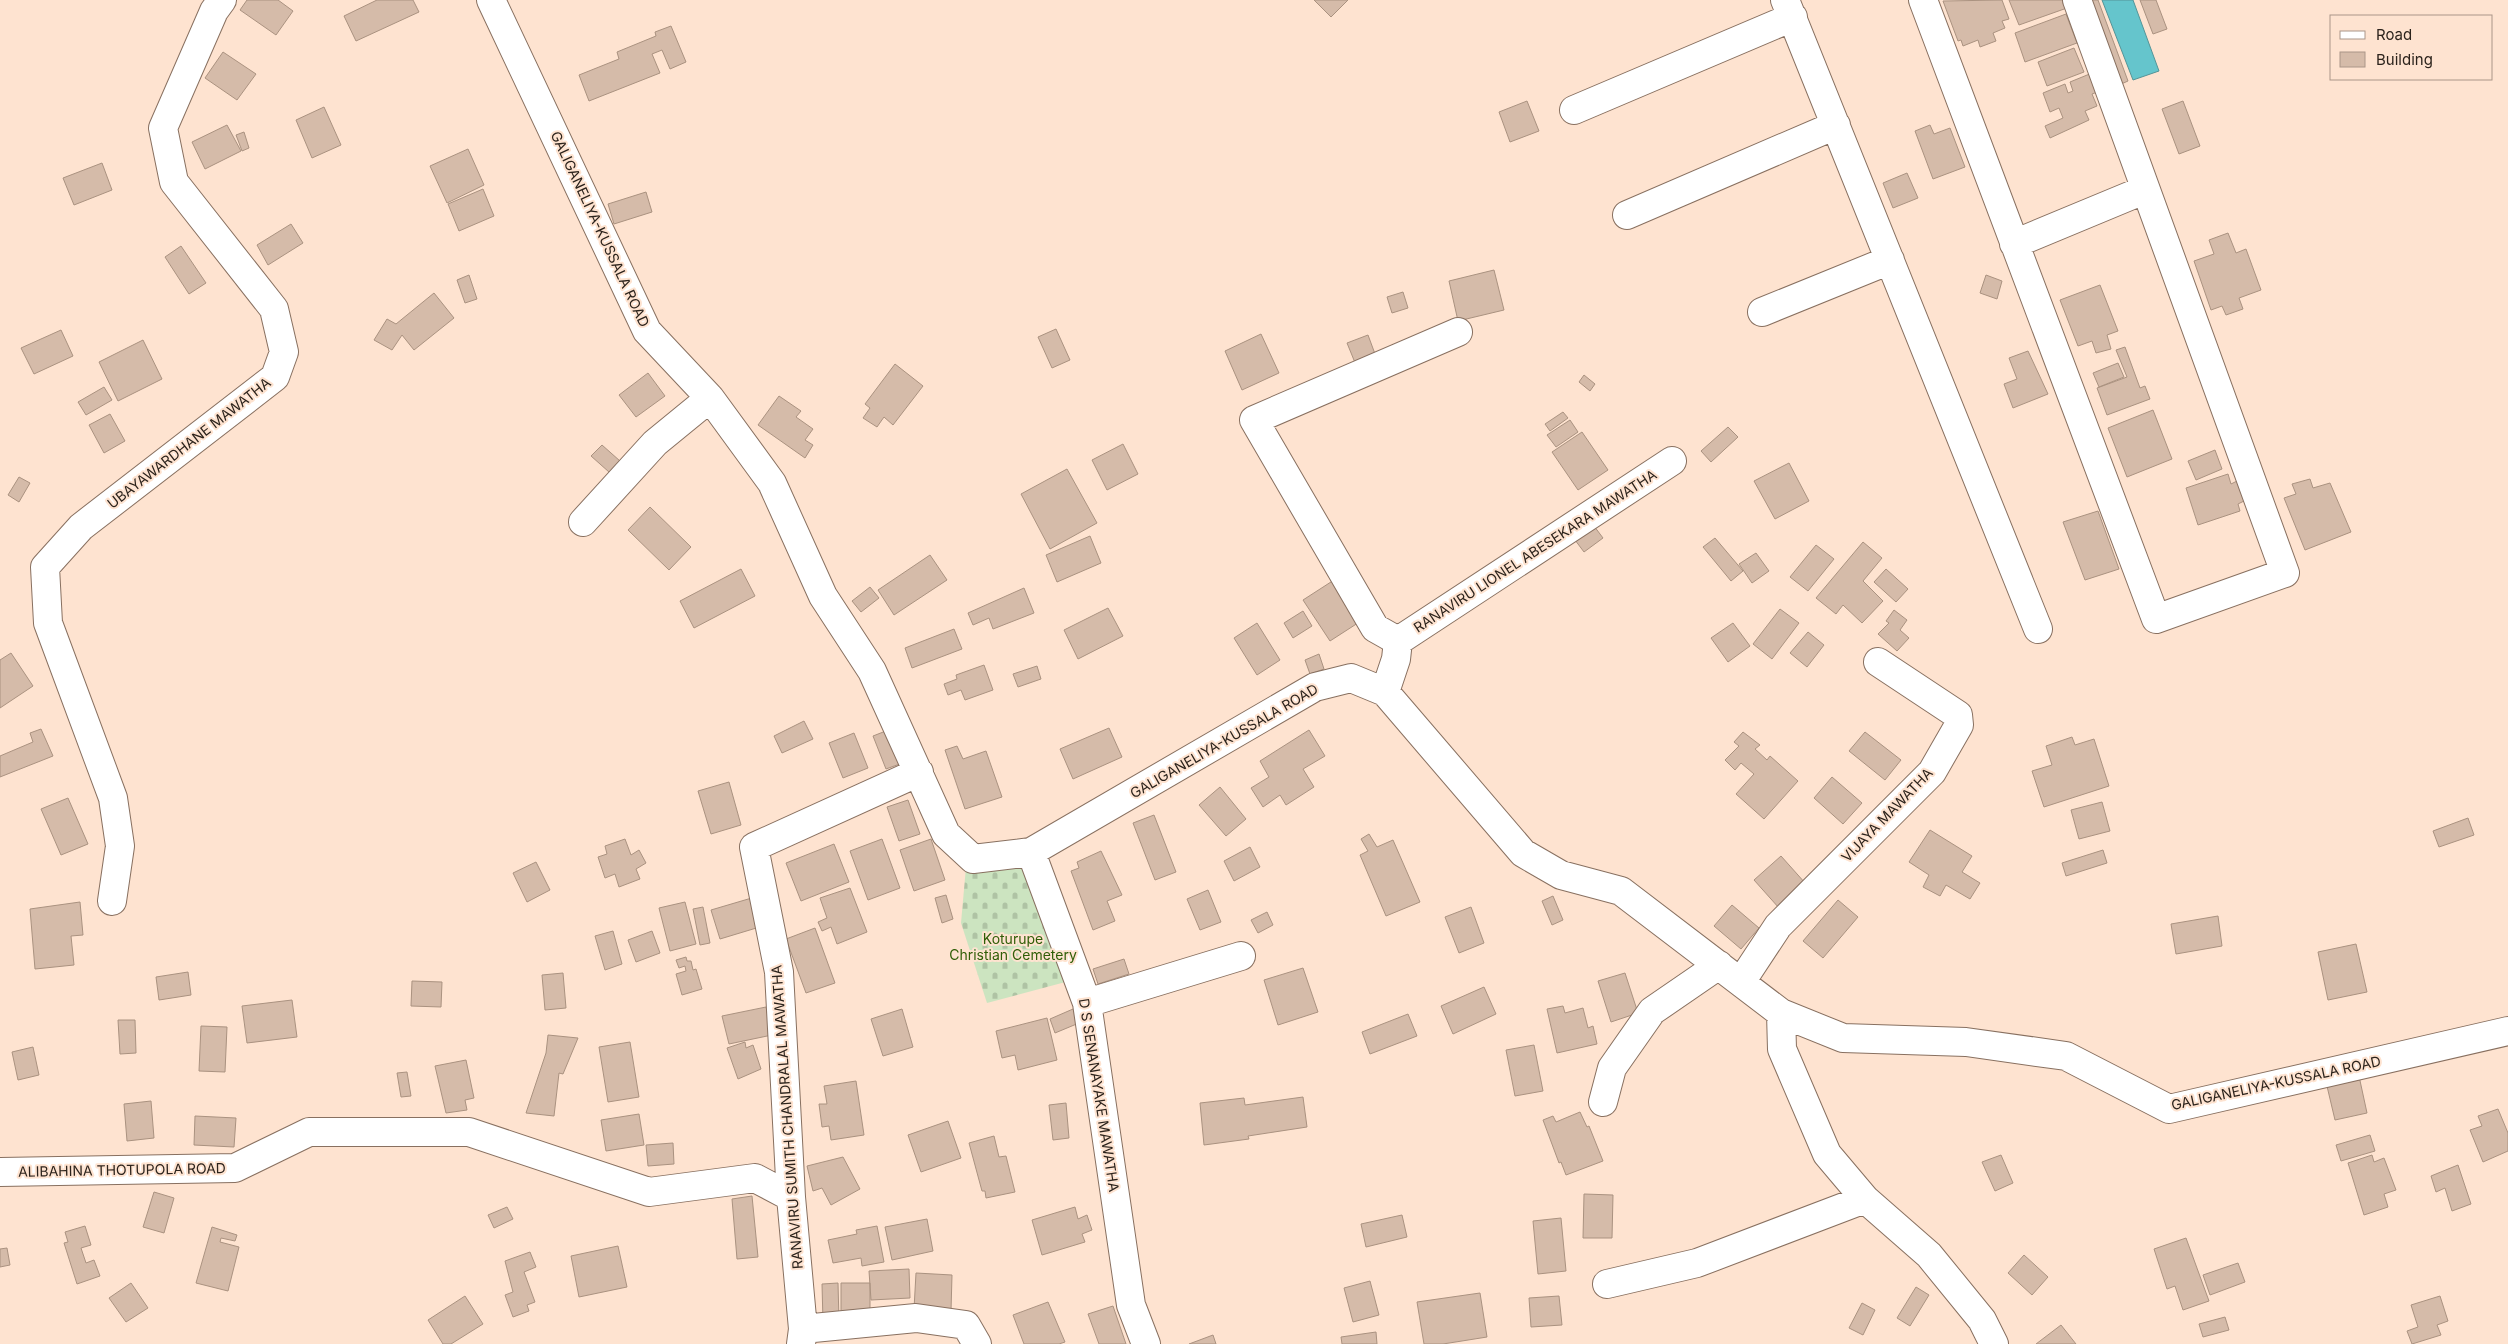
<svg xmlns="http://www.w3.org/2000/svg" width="2508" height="1344" font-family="Inter,sans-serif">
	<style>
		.cemetery { fill: url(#cemetery-stones) }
		.water { fill: #65c5cc; stroke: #549497 }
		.building { fill: #d5bba9; stroke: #aa9280 }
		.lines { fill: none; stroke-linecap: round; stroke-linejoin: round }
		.minor-casing { stroke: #887060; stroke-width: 30 }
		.minor { stroke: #fff; stroke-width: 28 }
		.labels { text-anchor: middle; stroke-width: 4; stroke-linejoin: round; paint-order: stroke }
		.street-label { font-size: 14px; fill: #2c231c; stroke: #fee3d0 }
		.park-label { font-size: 14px; fill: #305e07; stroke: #fee3d0 }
	</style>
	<defs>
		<pattern id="cemetery-stones" width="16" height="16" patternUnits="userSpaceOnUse" patternTransform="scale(1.25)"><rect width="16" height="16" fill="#cce4c0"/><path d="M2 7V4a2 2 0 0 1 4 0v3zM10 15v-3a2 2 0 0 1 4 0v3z" fill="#afc3a4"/></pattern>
	</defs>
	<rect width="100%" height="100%" fill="#fee3d0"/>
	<!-- cemetery -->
	<path class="cemetery" d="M 1029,862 L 1073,980 L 987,1003 L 961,923 L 966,867 Z"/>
	<!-- water -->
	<path class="water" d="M 2102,0 L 2133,0 L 2159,71 L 2133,80 Z"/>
	<!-- building -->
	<path class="building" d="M 247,0 L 278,0 L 293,11 L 276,35 L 240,10 Z
		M 377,0 L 413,0 L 419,12 L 356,41 L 344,16 Z
		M 1314,0 L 1348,0 L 1331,17 Z
		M 2002,0 L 2009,19 L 2002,21 L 2005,28 L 1993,33 L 1996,41 L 1980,47 L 1978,40 L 1963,46 L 1961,40 L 1958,41 L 1943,1 Z
		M 2009,0 L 2064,0 L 2067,8 L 2019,25 Z
		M 2087,0 L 2098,0 L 2128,81 L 2119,85 Z
		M 2140,0 L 2156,0 L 2167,29 L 2153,34 Z
		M 2066,14 L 2077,43 L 2025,62 L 2015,33 Z
		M 671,26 L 686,62 L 670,69 L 662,50 L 652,54 L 660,73 L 589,101 L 579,75 L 619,59 L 617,52 L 656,36 L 655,32 Z
		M 2074,48 L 2084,72 L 2047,86 L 2038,62 Z
		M 223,52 L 256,74 L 237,100 L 205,78 Z
		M 2092,73 L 2100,91 L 2092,94 L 2097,106 L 2085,111 L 2089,120 L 2050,138 L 2045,126 L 2063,118 L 2059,108 L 2050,112 L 2043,93 L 2065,84 L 2068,93 L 2073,91 L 2070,82 Z
		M 1527,101 L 1539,131 L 1510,142 L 1499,112 Z
		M 2183,101 L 2200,146 L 2179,154 L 2162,109 Z
		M 324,107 L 341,145 L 312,158 L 296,120 Z
		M 227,125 L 241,151 L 205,169 L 192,142 Z
		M 1930,125 L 1934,134 L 1950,128 L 1965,167 L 1933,179 L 1915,131 Z
		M 244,132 L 249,148 L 242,151 L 236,135 Z
		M 468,149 L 484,185 L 447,203 L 430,166 Z
		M 102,163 L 112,190 L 74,205 L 63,178 Z
		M 1907,173 L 1918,198 L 1893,208 L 1883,183 Z
		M 483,189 L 494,216 L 459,231 L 448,204 Z
		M 646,192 L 652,212 L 614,224 L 608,204 Z
		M 291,224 L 303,243 L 268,265 L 257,245 Z
		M 2228,233 L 2236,253 L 2246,249 L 2261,290 L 2239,298 L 2243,309 L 2226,315 L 2222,306 L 2211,310 L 2194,261 L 2214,254 L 2209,240 Z
		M 181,246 L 206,283 L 189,294 L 165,257 Z
		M 1494,270 L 1504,310 L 1458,321 L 1449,281 Z
		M 469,275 L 477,299 L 465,303 L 457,280 Z
		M 1986,275 L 2002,281 L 1997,299 L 1980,293 Z
		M 2100,285 L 2118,331 L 2107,335 L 2111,349 L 2096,353 L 2092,341 L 2078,346 L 2060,300 Z
		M 1403,292 L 1408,308 L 1392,313 L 1387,297 Z
		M 434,293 L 454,318 L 414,350 L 402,335 L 392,350 L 374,340 L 387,319 L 396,324 Z
		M 1056,329 L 1070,360 L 1052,368 L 1038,337 Z
		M 61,330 L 73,356 L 34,374 L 21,348 Z
		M 1261,334 L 1279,373 L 1242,390 L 1225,351 Z
		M 1368,335 L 1378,362 L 1358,370 L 1347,343 Z
		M 143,340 L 162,379 L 118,401 L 99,362 Z
		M 2125,347 L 2140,388 L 2145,386 L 2150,399 L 2107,415 L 2097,388 L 2127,377 L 2116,350 Z
		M 2028,351 L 2048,394 L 2013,408 L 2004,384 L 2017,379 L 2009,358 Z
		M 2118,363 L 2124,377 L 2099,387 L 2093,373 Z
		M 895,364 L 923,386 L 893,425 L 884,417 L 877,427 L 863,418 L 870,408 L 865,404 Z
		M 648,373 L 665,396 L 636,417 L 619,395 Z
		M 1584,375 L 1595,384 L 1590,391 L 1579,382 Z
		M 104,387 L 112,400 L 86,415 L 78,402 Z
		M 779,396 L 801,411 L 796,417 L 813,429 L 805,440 L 813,445 L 805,458 L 758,425 Z
		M 2153,410 L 2172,459 L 2127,477 L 2108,428 Z
		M 1563,412 L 1568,418 L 1550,431 L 1545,424 Z
		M 110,414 L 125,441 L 104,453 L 89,425 Z
		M 1570,420 L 1578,432 L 1556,447 L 1547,435 Z
		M 1728,427 L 1738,437 L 1711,462 L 1701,451 Z
		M 1582,432 L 1608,470 L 1578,490 L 1552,452 Z
		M 1123,444 L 1138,474 L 1107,490 L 1092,460 Z
		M 602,445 L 620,461 L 609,472 L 591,456 Z
		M 2215,450 L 2222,469 L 2196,480 L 2188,461 Z
		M 1789,463 L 1809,501 L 1775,519 L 1754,481 Z
		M 1067,469 L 1097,523 L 1050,549 L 1021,494 Z
		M 2228,474 L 2231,484 L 2237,481 L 2246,500 L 2238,504 L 2240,511 L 2198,525 L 2186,488 Z
		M 19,477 L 30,483 L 19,502 L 8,495 Z
		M 2310,479 L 2313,488 L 2330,483 L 2351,532 L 2305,550 L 2284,498 L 2296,494 L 2292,484 Z
		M 650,507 L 691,547 L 669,570 L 628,530 Z
		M 2098,511 L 2119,569 L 2085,580 L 2063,522 Z
		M 1591,522 L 1603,538 L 1584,552 L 1572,536 Z
		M 1090,536 L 1101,563 L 1057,582 L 1046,555 Z
		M 1715,538 L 1743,571 L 1731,581 L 1703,547 Z
		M 1863,542 L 1882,558 L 1863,581 L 1883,601 L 1862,623 L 1843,605 L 1836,614 L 1816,598 Z
		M 1816,545 L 1834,559 L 1808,591 L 1790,577 Z
		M 1756,553 L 1769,571 L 1752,583 L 1739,564 Z
		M 930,555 L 947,580 L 894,615 L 878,590 Z
		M 741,569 L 755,596 L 694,628 L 680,601 Z
		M 1886,569 L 1908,589 L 1896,602 L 1874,582 Z
		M 1334,580 L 1361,621 L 1330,641 L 1303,600 Z
		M 870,587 L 879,598 L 861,612 L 852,601 Z
		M 1024,588 L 1034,613 L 993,629 L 989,618 L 973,625 L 968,613 Z
		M 1108,608 L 1123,636 L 1078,659 L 1064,630 Z
		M 1780,609 L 1799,623 L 1772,659 L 1753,644 Z
		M 1894,610 L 1907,620 L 1900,630 L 1909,638 L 1897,651 L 1878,634 L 1889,623 L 1886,621 Z
		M 1303,611 L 1312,626 L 1293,638 L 1284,623 Z
		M 1257,623 L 1280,660 L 1257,675 L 1234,638 Z
		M 1733,623 L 1750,646 L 1728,662 L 1711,638 Z
		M 954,629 L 962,649 L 912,668 L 905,648 Z
		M 1808,632 L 1824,645 L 1807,667 L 1790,653 Z
		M 11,653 L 33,686 L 0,708 L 0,660 Z
		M 1319,654 L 1324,669 L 1310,674 L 1305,660 Z
		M 984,665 L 993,690 L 965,700 L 961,690 L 948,695 L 944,684 L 957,679 L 956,675 Z
		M 1037,666 L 1041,679 L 1018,687 L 1013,674 Z
		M 804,721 L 813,739 L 782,753 L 774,736 Z
		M 896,727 L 908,761 L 886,769 L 873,736 Z
		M 1109,728 L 1122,757 L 1073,779 L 1060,749 Z
		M 41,729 L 53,756 L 0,777 L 0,756 L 33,742 L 30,733 Z
		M 1309,730 L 1325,756 L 1303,769 L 1314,787 L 1286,805 L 1280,795 L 1263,807 L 1251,788 L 1269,777 L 1260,761 Z
		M 1743,732 L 1760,745 L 1755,749 L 1767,760 L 1770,756 L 1798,781 L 1764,819 L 1736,794 L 1754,774 L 1741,763 L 1735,770 L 1725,760 L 1739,746 L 1734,742 Z
		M 1865,732 L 1901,760 L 1885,780 L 1849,751 Z
		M 854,733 L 868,768 L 843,778 L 829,743 Z
		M 2072,737 L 2075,745 L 2094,739 L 2109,786 L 2044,807 L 2032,771 L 2052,765 L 2046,746 Z
		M 957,746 L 963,759 L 986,751 L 1002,797 L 965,809 L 945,750 Z
		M 1832,777 L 1862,803 L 1843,824 L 1814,798 Z
		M 729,782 L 741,825 L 711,834 L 698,791 Z
		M 1220,787 L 1246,819 L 1226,836 L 1199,805 Z
		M 68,798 L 88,844 L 61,855 L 41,809 Z
		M 908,800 L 920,834 L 899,841 L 887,807 Z
		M 2102,802 L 2110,831 L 2079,839 L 2071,810 Z
		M 1154,815 L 1176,872 L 1155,880 L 1133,823 Z
		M 2468,818 L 2474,835 L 2439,847 L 2433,831 Z
		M 1930,830 L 1972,856 L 1962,872 L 1980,883 L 1970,899 L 1946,885 L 1940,896 L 1923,887 L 1929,875 L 1909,862 Z
		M 1369,834 L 1377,847 L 1393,840 L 1420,902 L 1386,916 L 1360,855 L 1368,851 L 1361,839 Z
		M 625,839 L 631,855 L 639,850 L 646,863 L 636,869 L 640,879 L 619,887 L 615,874 L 605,878 L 598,857 L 607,854 L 605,846 Z
		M 882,839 L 900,888 L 868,900 L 850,851 Z
		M 931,839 L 945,880 L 914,891 L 900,850 Z
		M 834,844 L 849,882 L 801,901 L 786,863 Z
		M 1250,847 L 1260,867 L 1234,881 L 1224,861 Z
		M 2103,850 L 2107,863 L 2066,876 L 2062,863 Z
		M 1101,851 L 1122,895 L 1107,901 L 1115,921 L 1093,930 L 1071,871 L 1079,868 L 1077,862 Z
		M 1781,856 L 1806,884 L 1779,908 L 1754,880 Z
		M 536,862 L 550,890 L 527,902 L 513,873 Z
		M 850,888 L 867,932 L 837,944 L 831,927 L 822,931 L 818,922 L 827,918 L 820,898 Z
		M 1208,890 L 1221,922 L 1200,930 L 1187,899 Z
		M 946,895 L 953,919 L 942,923 L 935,898 Z
		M 1553,896 L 1563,920 L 1552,925 L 1542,901 Z
		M 755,897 L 763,926 L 720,939 L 711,910 Z
		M 1838,900 L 1858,917 L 1823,958 L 1803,941 Z
		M 80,902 L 83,935 L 71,936 L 74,965 L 35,969 L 30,909 Z
		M 685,902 L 696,944 L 670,951 L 659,908 Z
		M 1732,905 L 1759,928 L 1741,949 L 1714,926 Z
		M 703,907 L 710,943 L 700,945 L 693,909 Z
		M 1471,907 L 1484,943 L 1459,953 L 1445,917 Z
		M 1267,912 L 1273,925 L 1258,933 L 1251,920 Z
		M 2218,916 L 2222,946 L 2176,954 L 2171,924 Z
		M 815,928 L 835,983 L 806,993 L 786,939 Z
		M 613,931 L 622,964 L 605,970 L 595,936 Z
		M 652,931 L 660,953 L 636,962 L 628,940 Z
		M 2356,944 L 2367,992 L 2328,1000 L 2318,952 Z
		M 686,957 L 687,961 L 691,961 L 693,970 L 696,969 L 702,989 L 682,995 L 676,974 L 686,971 L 685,966 L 679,968 L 676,960 Z
		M 1124,959 L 1129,974 L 1098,984 L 1093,969 Z
		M 1303,968 L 1318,1012 L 1278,1025 L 1264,980 Z
		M 188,972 L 191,995 L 159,1000 L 156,977 Z
		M 563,973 L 566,1008 L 545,1010 L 542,975 Z
		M 1625,973 L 1638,1013 L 1611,1022 L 1598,981 Z
		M 412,981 L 442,982 L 441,1007 L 411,1006 Z
		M 1484,987 L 1496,1014 L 1453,1034 L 1441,1006 Z
		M 292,1000 L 297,1037 L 247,1043 L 242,1006 Z
		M 1563,1006 L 1565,1013 L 1583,1008 L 1588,1028 L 1593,1026 L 1597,1044 L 1557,1053 L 1547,1009 Z
		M 766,1007 L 772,1035 L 729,1044 L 722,1016 Z
		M 902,1009 L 913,1047 L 883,1056 L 871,1019 Z
		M 1073,1009 L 1079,1023 L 1055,1033 L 1050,1019 Z
		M 1408,1014 L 1417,1036 L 1370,1054 L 1362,1032 Z
		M 1047,1018 L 1057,1060 L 1018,1070 L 1015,1055 L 1002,1058 L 996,1031 Z
		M 118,1020 L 135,1020 L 136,1053 L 120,1054 Z
		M 201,1026 L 227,1027 L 225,1072 L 199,1071 Z
		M 548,1035 L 578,1038 L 563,1074 L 559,1073 L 554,1116 L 526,1113 L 546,1053 Z
		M 630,1042 L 639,1097 L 608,1102 L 599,1047 Z
		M 745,1042 L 746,1048 L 753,1045 L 761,1069 L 738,1079 L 727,1048 Z
		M 1534,1045 L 1543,1091 L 1515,1096 L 1506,1050 Z
		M 33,1047 L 39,1075 L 18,1080 L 12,1052 Z
		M 466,1060 L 474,1098 L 465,1100 L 467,1110 L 446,1113 L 435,1066 Z
		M 407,1072 L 411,1096 L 401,1097 L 397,1073 Z
		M 2359,1076 L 2367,1113 L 2335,1120 L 2326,1082 Z
		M 856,1081 L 864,1135 L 831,1140 L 829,1126 L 822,1127 L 819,1104 L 827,1104 L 824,1086 Z
		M 1303,1097 L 1307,1127 L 1248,1136 L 1249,1139 L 1204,1145 L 1200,1103 L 1244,1098 L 1245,1105 Z
		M 151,1101 L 154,1138 L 127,1141 L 124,1104 Z
		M 1066,1103 L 1069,1138 L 1053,1140 L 1049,1105 Z
		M 2498,1109 L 2508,1133 L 2508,1151 L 2483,1162 L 2470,1130 L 2482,1126 L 2478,1116 Z
		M 1580,1112 L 1587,1127 L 1589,1126 L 1603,1161 L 1566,1175 L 1561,1162 L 1559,1163 L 1543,1120 L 1553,1116 L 1556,1122 Z
		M 639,1114 L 644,1145 L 606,1151 L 601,1120 Z
		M 195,1116 L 236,1118 L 234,1147 L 194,1145 Z
		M 948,1121 L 961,1158 L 921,1172 L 908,1135 Z
		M 2370,1135 L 2375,1151 L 2341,1161 L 2336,1145 Z
		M 994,1136 L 999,1157 L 1006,1156 L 1015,1192 L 986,1198 L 985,1191 L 982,1191 L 969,1143 Z
		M 673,1143 L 674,1164 L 648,1166 L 646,1145 Z
		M 2001,1155 L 2013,1183 L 1995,1191 L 1982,1162 Z
		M 2372,1155 L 2374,1162 L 2384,1158 L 2396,1190 L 2384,1194 L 2388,1207 L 2364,1215 L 2348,1163 Z
		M 843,1157 L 860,1189 L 831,1205 L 822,1188 L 813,1191 L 807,1166 Z
		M 2458,1165 L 2471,1204 L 2452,1211 L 2445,1188 L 2436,1192 L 2431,1176 Z
		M 154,1192 L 174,1198 L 164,1233 L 143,1227 Z
		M 1584,1194 L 1613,1195 L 1612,1238 L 1583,1238 Z
		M 752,1196 L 758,1257 L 737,1259 L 732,1199 Z
		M 507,1207 L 513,1219 L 494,1228 L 488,1215 Z
		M 1075,1207 L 1078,1219 L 1087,1215 L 1092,1230 L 1082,1234 L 1085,1242 L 1042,1255 L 1032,1220 Z
		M 1402,1215 L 1407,1237 L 1366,1247 L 1361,1224 Z
		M 1561,1218 L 1566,1271 L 1538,1274 L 1533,1221 Z
		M 927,1219 L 933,1251 L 892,1260 L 885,1227 Z
		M 85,1226 L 91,1245 L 81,1248 L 86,1263 L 94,1260 L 100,1276 L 77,1284 L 64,1243 L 68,1242 L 65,1232 Z
		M 877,1226 L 884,1262 L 862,1266 L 861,1258 L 833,1263 L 828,1240 L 857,1234 L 856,1230 Z
		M 212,1227 L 237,1235 L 235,1241 L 221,1238 L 220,1242 L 239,1247 L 228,1291 L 196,1283 Z
		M 2186,1238 L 2209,1301 L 2183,1310 L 2175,1286 L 2167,1289 L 2154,1249 Z
		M 618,1246 L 627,1287 L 579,1297 L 571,1256 Z
		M 7,1248 L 10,1265 L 0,1267 L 0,1249 Z
		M 530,1252 L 536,1267 L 524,1272 L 535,1302 L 527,1305 L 529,1311 L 513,1317 L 505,1295 L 513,1292 L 505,1261 Z
		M 2024,1255 L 2048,1277 L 2032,1295 L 2008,1273 Z
		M 2238,1263 L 2245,1282 L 2210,1295 L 2203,1275 Z
		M 909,1269 L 910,1298 L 871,1300 L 869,1271 Z
		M 916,1273 L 952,1275 L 951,1311 L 914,1309 Z
		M 1370,1281 L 1379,1315 L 1353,1322 L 1344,1288 Z
		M 131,1283 L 148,1308 L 126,1322 L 109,1298 Z
		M 838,1283 L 839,1321 L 823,1322 L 822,1284 Z
		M 841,1283 L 870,1283 L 870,1315 L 841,1315 Z
		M 1916,1287 L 1929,1295 L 1910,1326 L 1897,1318 Z
		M 1480,1293 L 1487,1337 L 1443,1344 L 1424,1344 L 1417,1302 Z
		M 465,1296 L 483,1324 L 451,1344 L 443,1344 L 428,1320 Z
		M 1559,1296 L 1562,1325 L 1531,1327 L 1529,1298 Z
		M 2440,1296 L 2448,1321 L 2437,1325 L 2441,1335 L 2412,1344 L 2407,1331 L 2418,1327 L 2411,1305 Z
		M 1048,1302 L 1065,1342 L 1059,1344 L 1024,1344 L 1013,1315 Z
		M 1862,1303 L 1875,1310 L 1863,1335 L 1849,1328 Z
		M 1113,1306 L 1126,1344 L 1099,1344 L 1088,1314 Z
		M 2225,1317 L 2229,1330 L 2203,1337 L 2199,1324 Z
		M 2061,1325 L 2076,1344 L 2036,1344 Z
		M 1376,1332 L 1377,1344 L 1342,1344 L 1341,1337 Z
		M 1213,1335 L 1216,1344 L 1189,1344 Z"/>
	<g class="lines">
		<defs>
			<path id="minor" d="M 491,0 L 647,331 L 710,398 L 772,483 L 823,596 L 872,671 L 946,834 L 973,859 L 1031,852 L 1315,687 L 1351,678 L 1385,692 L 1523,853 L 1561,875 L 1621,891 L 1781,1013 L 1843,1038 L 1966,1042 L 2066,1056 L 2169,1109 L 2508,1031
				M 1785,0 L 2038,629
				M 1923,0 L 2156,619 L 2285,573 L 2077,0
				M 1574,110 L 1793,17
				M 1627,215 L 1836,125
				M 2014,244 L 2144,190
				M 1762,312 L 1890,260
				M 583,522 L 655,443 L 710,398
				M 1398,641 L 1375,628 L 1254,420 L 1458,332
				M 1398,641 L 1672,461
				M 1385,692 L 1396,659 L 1398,641
				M 1031,852 L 1087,1003 L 1131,1305 L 1146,1344
				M 112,901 L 120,846 L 113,798 L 48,623 L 45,567 L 81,527 L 275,377 L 284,352 L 274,309 L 174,182 L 163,128 L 214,11 L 222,0
				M 1741,982 L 1778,926 L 1932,772 L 1959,725 L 1958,715 L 1878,662
				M 1087,1003 L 1241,956
				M 1781,1013 L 1782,1049 L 1827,1154 L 1865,1199 L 1929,1255 L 1982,1320 L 1994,1344
				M 1603,1102 L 1612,1068 L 1652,1011 L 1719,965
				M 0,1172 L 235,1168 L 309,1132 L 469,1132 L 649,1192 L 755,1178 L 791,1197
				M 1607,1284 L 1697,1263 L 1865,1199
				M 803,1329 L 916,1318 L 966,1325 L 977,1344
				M 801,1344 L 803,1329 L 791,1197 L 779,972 L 754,847 L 919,772"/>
		</defs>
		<!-- minor casing -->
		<use href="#minor" class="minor-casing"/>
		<!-- minor -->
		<use href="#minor" class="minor"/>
	</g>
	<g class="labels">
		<!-- street labels -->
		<g class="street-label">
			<text transform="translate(600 229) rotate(65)" y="5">GALIGANELIYA-KUSSALA ROAD</text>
			<text transform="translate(189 443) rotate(-38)" y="5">UBAYAWARDHANE MAWATHA</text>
			<text transform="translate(1535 551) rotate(-33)" y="5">RANAVIRU LIONEL ABESEKARA MAWATHA</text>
			<text transform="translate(1224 741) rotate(-30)" y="5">GALIGANELIYA-KUSSALA ROAD</text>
			<text transform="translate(1887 815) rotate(-46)" y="5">VIJAYA MAWATHA</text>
			<text transform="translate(2276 1083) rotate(-12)" y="5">GALIGANELIYA-KUSSALA ROAD</text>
			<text transform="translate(1099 1095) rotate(81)" y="5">D S SENANAYAKE MAWATHA</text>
			<text transform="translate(787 1117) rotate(-94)" y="5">RANAVIRU SUMITH CHANDRALAL MAWATHA</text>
			<text transform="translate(122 1170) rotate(-1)" y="5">ALIBAHINA THOTUPOLA ROAD</text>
		</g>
		<!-- park labels -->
		<g class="park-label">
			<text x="1013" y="944">Koturupe<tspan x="1013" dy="16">Christian Cemetery</tspan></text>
		</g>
	</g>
	<!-- legend -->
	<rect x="2330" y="15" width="162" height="65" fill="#fee3d0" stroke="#aa9688"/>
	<rect x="2340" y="31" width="25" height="8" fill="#ffffff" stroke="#aa9688"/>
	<text x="2376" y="40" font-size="15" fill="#2c231c">Road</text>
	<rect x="2340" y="52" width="25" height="15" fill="#d5bba9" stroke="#aa9688"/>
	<text x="2376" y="65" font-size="15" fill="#2c231c">Building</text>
</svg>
